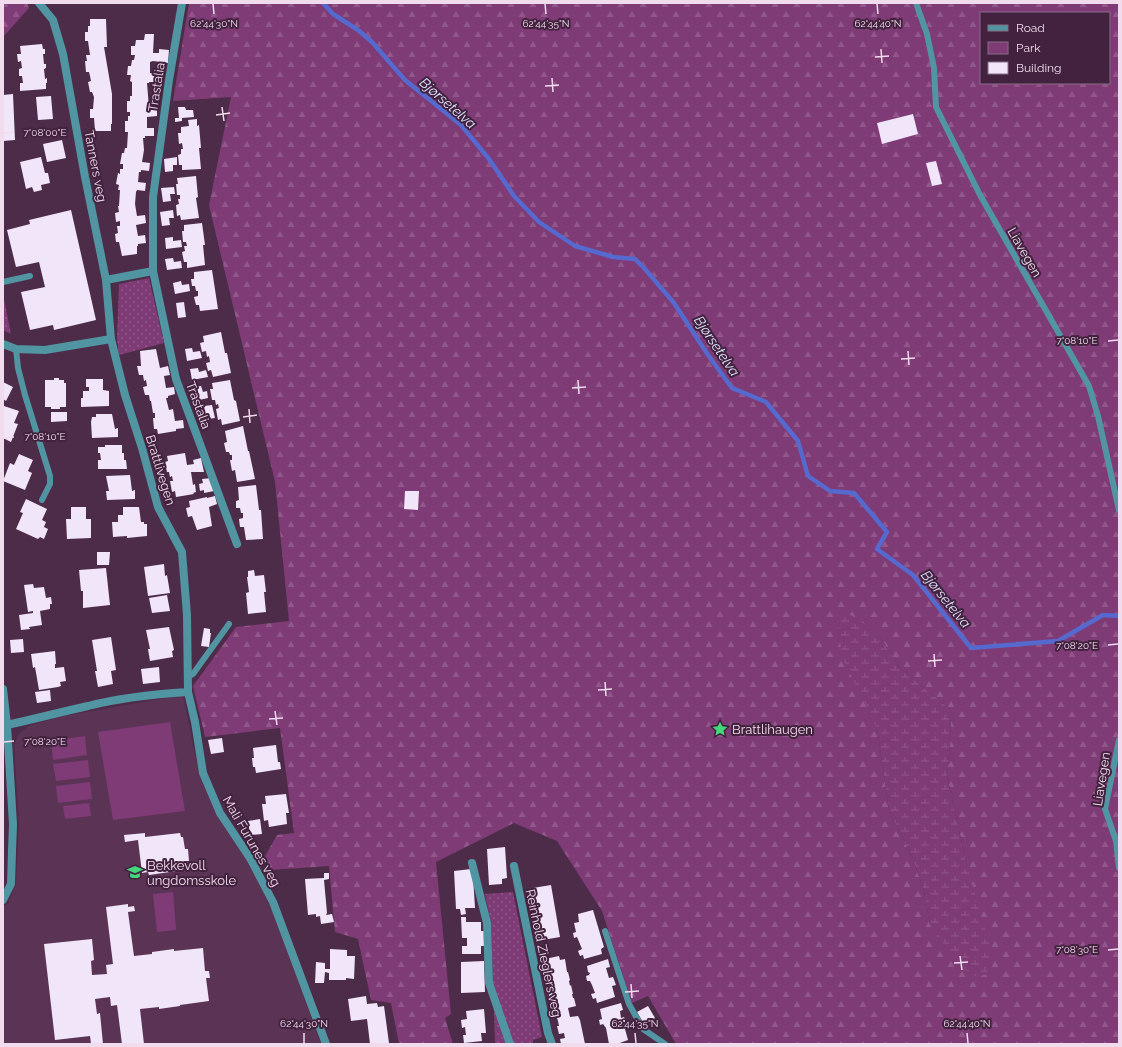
<svg xmlns="http://www.w3.org/2000/svg" width="1122" height="1047" font-family="Raleway,sans-serif">
	<style>
		.built { fill: #5b3355 }
		.green { fill: url(#green-dots) }
		.forest { fill: url(#forest-firs); fill-rule: evenodd }
		.wetland { fill: url(#wetland-marsh) }
		.pitch { fill: #7e3b76 }
		.lines { fill: none; stroke-linecap: round; stroke-linejoin: round }
		.stream { stroke: #5569ce; stroke-width: 4.5 }
		.building { fill: #f1e5fa }
		.lane { stroke: #5295a2; stroke-width: 6 }
		.street { stroke: #5295a2; stroke-width: 8 }
		.ticks { fill: none; stroke: #f1dced; stroke-width: 1.5 }
		.labels { text-anchor: middle; stroke-width: 4; stroke-linejoin: round; paint-order: stroke }
		.street-label { font-size: 13px; fill: #f1dced; stroke: #42223e }
		.poi-label { font-size: 13px; fill: #f1dced; stroke: #42223e; text-anchor: start }
		.water-label { font-size: 14px; font-style: italic; fill: #dbe3fe; stroke: #42223e }
		.ticks-label { font-size: 10px; text-anchor: middle; fill: #f1dced; stroke: #42223e; stroke-width: 4; stroke-linejoin: round; paint-order: stroke }
	</style>
	<defs>
		<pattern id="green-dots" width="8" height="8" patternUnits="userSpaceOnUse"><rect width="8" height="8" fill="#7e3b76"/><path d="M2 2h.1M6 6h.1" fill="none" stroke="#91578a" stroke-width="1.8" stroke-linecap="round"/></pattern>
		<pattern id="forest-firs" width="22" height="20" patternUnits="userSpaceOnUse"><rect width="22" height="20" fill="#7e3b76"/><path d="M5 1l3.5 6h-7zM16 11l3.5 6h-7z" fill="#91578a"/></pattern>
		<pattern id="wetland-marsh" width="20" height="14" patternUnits="userSpaceOnUse"><rect width="20" height="14" fill="#7e3b76"/><path d="M1 5h8M5 5V1M11 12h8M15 12V8" fill="none" stroke="#91578a"/></pattern>
	</defs>
	<rect width="100%" height="100%" fill="#4d2c49"/>
	<!-- built -->
	<path class="built" d="M 183,695 L 199,774 L 216,814 L 248,860 L 270,905 L 321,1044 L 3,1044 L 3,906 L 8,904 L 16,884 L 19,825 L 14,745 L 19,734 L 29,726 L 63,716 Z"/>
	<!-- green -->
	<path class="green" d="M 149,278 L 164,343 L 119,355 L 117,339 L 119,284 Z
		M 3,294 L 11,334 L 3,330 Z
		M 513,892 L 542,1037 L 533,1040 L 533,1044 L 496,1044 L 495,1042 L 491,923 L 485,894 Z"/>
	<!-- forest -->
	<path class="forest" d="M 3,3 L 27,3 L 29,8 L 3,37 Z
		M 189,3 L 1119,3 L 1119,1044 L 676,1044 L 648,996 L 632,1003 L 602,911 L 557,841 L 514,823 L 436,862 L 451,1014 L 445,1018 L 453,1044 L 399,1044 L 391,1003 L 371,1000 L 358,939 L 335,932 L 329,866 L 270,870 L 264,858 L 277,835 L 294,833 L 280,728 L 205,737 L 193,686 L 236,627 L 289,621 L 275,482 L 209,205 L 231,97 L 173,101 ZM 981,13 L 1109,13 L 1109,83 L 981,83 ZM 877,632 L 900,668 L 950,709 L 951,735 L 947,776 L 966,862 L 930,925 L 924,891 L 911,854 L 889,811 L 877,728 Z"/>
	<!-- wetland -->
	<path class="wetland" d="M 848,613 L 877,632 L 900,668 L 950,709 L 951,735 L 947,776 L 966,862 L 992,954 L 987,974 L 977,977 L 961,968 L 930,925 L 924,891 L 911,854 L 889,811 L 877,728 L 843,659 L 837,623 L 840,617 Z"/>
	<!-- pitch -->
	<path class="pitch" d="M 170,722 L 185,811 L 113,820 L 98,732 Z
		M 85,736 L 87,755 L 53,760 L 51,741 Z
		M 88,760 L 90,777 L 56,781 L 53,764 Z
		M 90,782 L 92,799 L 58,803 L 56,786 Z
		M 89,803 L 91,816 L 65,819 L 63,806 Z
		M 173,892 L 176,930 L 157,932 L 153,894 Z"/>
	<g class="lines">
		<!-- stream -->
		<path class="stream" d="M 323,3 L 333,14 L 358,30 L 372,42 L 405,80 L 461,125 L 489,159 L 514,196 L 539,222 L 575,246 L 613,257 L 635,259 L 645,269 L 674,303 L 708,355 L 732,388 L 766,402 L 798,441 L 808,476 L 830,491 L 854,493 L 887,532 L 877,549 L 913,575 L 971,648 L 1058,641 L 1103,615 L 1119,616"/>
	</g>
	<!-- building -->
	<path class="building" d="M 90,19 L 106,19 L 107,47 L 104,47 L 112,94 L 112,124 L 111,124 L 111,131 L 95,131 L 94,118 L 90,118 L 90,109 L 93,109 L 94,97 L 92,92 L 90,92 L 88,82 L 91,81 L 90,76 L 89,72 L 86,72 L 85,61 L 87,61 L 86,55 L 90,55 L 88,41 L 85,41 L 85,32 L 88,32 L 88,26 L 90,26 Z
		M 145,34 L 154,34 L 153,53 L 159,53 L 159,49 L 169,50 L 168,63 L 153,61 L 150,62 L 150,73 L 157,74 L 157,82 L 149,82 L 149,83 L 147,83 L 149,108 L 157,108 L 157,116 L 147,117 L 147,128 L 154,128 L 154,136 L 145,136 L 145,138 L 143,138 L 144,150 L 142,162 L 150,163 L 149,171 L 141,170 L 141,172 L 139,172 L 138,182 L 146,183 L 145,191 L 137,190 L 136,192 L 135,204 L 137,216 L 145,215 L 146,223 L 136,225 L 138,236 L 145,235 L 146,243 L 138,244 L 138,246 L 137,246 L 137,254 L 122,256 L 119,242 L 116,242 L 115,234 L 118,233 L 117,226 L 120,226 L 120,221 L 116,222 L 115,213 L 119,212 L 118,206 L 119,206 L 120,190 L 118,190 L 119,185 L 116,184 L 118,173 L 120,174 L 120,169 L 123,169 L 123,164 L 120,164 L 122,153 L 124,153 L 125,148 L 127,148 L 128,132 L 125,132 L 125,121 L 128,121 L 128,116 L 130,116 L 130,112 L 127,112 L 127,101 L 130,101 L 130,96 L 132,96 L 132,82 L 130,81 L 131,75 L 127,75 L 128,66 L 131,66 L 132,60 L 134,60 L 135,55 L 131,55 L 131,46 L 135,46 L 136,40 L 144,40 Z
		M 42,44 L 43,49 L 45,49 L 45,54 L 43,54 L 44,64 L 46,64 L 46,68 L 44,69 L 45,79 L 47,78 L 47,83 L 46,83 L 46,89 L 20,91 L 20,83 L 23,83 L 22,76 L 19,76 L 19,69 L 22,68 L 21,61 L 18,62 L 17,54 L 21,54 L 20,46 Z
		M 13,94 L 15,140 L 3,141 L 3,95 Z
		M 51,96 L 53,119 L 38,120 L 36,97 Z
		M 178,107 L 185,107 L 186,110 L 193,110 L 194,117 L 182,118 L 182,121 L 175,122 L 175,118 L 179,118 Z
		M 913,114 L 918,134 L 882,144 L 877,123 Z
		M 197,119 L 197,126 L 199,125 L 201,148 L 199,148 L 201,169 L 182,170 L 182,165 L 179,165 L 178,155 L 181,154 L 181,149 L 183,149 L 182,143 L 179,144 L 178,133 L 181,133 L 181,127 L 189,126 L 188,120 Z
		M 62,140 L 66,158 L 47,162 L 43,144 Z
		M 41,157 L 45,173 L 48,173 L 50,183 L 41,185 L 42,190 L 34,192 L 32,187 L 26,189 L 20,162 Z
		M 177,157 L 177,165 L 173,165 L 173,171 L 165,172 L 164,159 Z
		M 936,161 L 942,184 L 932,186 L 926,163 Z
		M 196,176 L 198,197 L 196,198 L 199,218 L 181,220 L 180,215 L 177,216 L 176,205 L 179,204 L 178,199 L 180,199 L 180,195 L 177,195 L 176,184 L 178,184 L 177,178 Z
		M 174,187 L 175,194 L 170,194 L 171,201 L 163,202 L 161,188 Z
		M 71,210 L 96,320 L 54,330 L 53,325 L 30,330 L 21,292 L 45,287 L 39,262 L 16,267 L 7,230 L 30,224 L 29,220 Z
		M 173,210 L 174,218 L 169,218 L 170,225 L 162,226 L 160,212 Z
		M 202,223 L 205,245 L 203,245 L 205,265 L 187,268 L 187,262 L 184,262 L 182,252 L 185,251 L 184,246 L 187,246 L 186,242 L 183,242 L 182,231 L 184,231 L 184,225 Z
		M 173,237 L 173,241 L 181,240 L 182,247 L 166,249 L 165,238 Z
		M 173,258 L 174,262 L 181,261 L 182,268 L 167,270 L 165,259 Z
		M 212,270 L 218,309 L 200,311 L 199,305 L 196,305 L 194,297 L 198,296 L 198,291 L 196,291 L 195,286 L 192,286 L 191,279 L 194,279 L 194,272 Z
		M 181,281 L 182,285 L 189,284 L 190,291 L 175,294 L 173,283 Z
		M 184,302 L 186,317 L 178,318 L 176,303 Z
		M 221,332 L 225,353 L 227,353 L 231,373 L 213,377 L 211,370 L 208,371 L 206,363 L 210,362 L 209,356 L 207,357 L 206,351 L 202,352 L 200,343 L 204,342 L 203,336 Z
		M 192,348 L 193,352 L 200,351 L 202,358 L 187,361 L 185,349 Z
		M 156,349 L 160,368 L 168,366 L 170,375 L 164,376 L 166,388 L 174,387 L 175,394 L 168,396 L 168,398 L 166,398 L 169,410 L 173,409 L 175,421 L 183,420 L 184,428 L 176,429 L 176,431 L 158,434 L 157,429 L 154,429 L 153,418 L 155,418 L 155,413 L 153,413 L 151,401 L 150,401 L 149,395 L 145,395 L 143,387 L 147,386 L 146,380 L 144,381 L 143,375 L 139,375 L 137,366 L 141,366 L 140,351 Z
		M 198,368 L 199,372 L 206,370 L 208,377 L 192,380 L 190,369 Z
		M 54,378 L 59,378 L 59,380 L 64,380 L 64,383 L 66,383 L 66,407 L 60,407 L 60,409 L 51,409 L 51,407 L 45,407 L 45,380 L 54,380 Z
		M 86,379 L 103,379 L 103,390 L 109,391 L 109,406 L 81,407 L 81,398 L 83,398 L 83,391 L 89,391 L 89,387 L 86,387 Z
		M 230,380 L 234,400 L 236,401 L 240,421 L 222,425 L 221,419 L 218,420 L 216,409 L 219,408 L 218,404 L 216,405 L 215,400 L 212,400 L 210,389 L 213,389 L 212,383 Z
		M 3,382 L 13,387 L 6,401 L 3,399 Z
		M 201,386 L 203,392 L 207,391 L 208,398 L 195,401 L 193,387 Z
		M 212,405 L 215,418 L 202,420 L 201,413 L 205,412 L 204,406 Z
		M 4,406 L 19,411 L 14,423 L 18,424 L 11,442 L 3,438 L 3,409 Z
		M 51,412 L 67,412 L 67,421 L 51,422 Z
		M 96,414 L 112,414 L 115,429 L 118,428 L 118,437 L 92,438 L 91,422 L 92,417 L 96,417 Z
		M 243,426 L 248,451 L 249,451 L 255,479 L 237,482 L 235,470 L 232,471 L 230,460 L 232,460 L 232,455 L 230,455 L 229,452 L 226,452 L 224,443 L 227,442 L 225,431 Z
		M 105,445 L 122,445 L 122,453 L 124,453 L 124,460 L 126,460 L 127,469 L 98,469 L 98,460 L 101,460 L 100,453 L 98,453 L 98,447 L 105,447 Z
		M 185,453 L 187,465 L 194,464 L 193,460 L 201,458 L 204,472 L 191,472 L 193,485 L 195,484 L 196,492 L 193,493 L 194,494 L 176,497 L 175,491 L 172,492 L 170,481 L 173,481 L 172,476 L 170,477 L 169,472 L 167,472 L 165,462 L 168,461 L 167,456 Z
		M 19,454 L 33,460 L 28,471 L 32,473 L 25,490 L 3,481 L 10,463 L 14,465 Z
		M 130,475 L 132,491 L 135,490 L 135,499 L 107,500 L 106,491 L 109,491 L 106,476 Z
		M 212,478 L 214,491 L 204,493 L 204,490 L 200,491 L 199,484 L 203,483 L 202,479 Z
		M 256,485 L 259,510 L 261,510 L 263,539 L 246,540 L 244,527 L 240,527 L 239,519 L 243,518 L 243,513 L 241,513 L 240,508 L 236,508 L 236,501 L 239,500 L 238,487 Z
		M 405,491 L 419,491 L 418,510 L 404,509 Z
		M 215,496 L 217,504 L 209,507 L 212,526 L 197,530 L 192,516 L 188,517 L 186,508 L 190,507 L 189,501 L 207,497 L 207,498 Z
		M 26,499 L 47,509 L 42,520 L 46,522 L 44,527 L 48,529 L 44,539 L 40,537 L 38,539 L 16,529 L 23,513 L 20,512 Z
		M 71,507 L 86,507 L 86,519 L 91,519 L 91,538 L 67,539 L 66,519 L 71,519 Z
		M 123,507 L 139,507 L 141,522 L 144,522 L 144,524 L 147,524 L 147,536 L 127,538 L 127,536 L 113,537 L 112,522 L 118,522 L 118,515 L 123,515 Z
		M 97,552 L 110,552 L 109,565 L 97,565 Z
		M 164,564 L 165,576 L 167,575 L 170,593 L 148,596 L 144,567 Z
		M 106,568 L 110,605 L 83,608 L 83,591 L 81,591 L 79,570 Z
		M 254,570 L 255,576 L 264,575 L 266,592 L 264,592 L 266,612 L 248,614 L 246,593 L 249,592 L 247,577 L 248,577 L 248,571 Z
		M 33,584 L 34,588 L 44,587 L 46,598 L 51,597 L 52,604 L 50,604 L 50,609 L 40,611 L 42,625 L 29,627 L 30,629 L 21,630 L 19,615 L 33,613 L 33,611 L 28,612 L 24,585 Z
		M 167,595 L 170,611 L 152,613 L 149,598 Z
		M 169,627 L 174,650 L 172,651 L 173,657 L 150,661 L 148,649 L 150,649 L 146,630 Z
		M 204,628 L 210,629 L 210,633 L 211,633 L 209,647 L 201,646 Z
		M 111,637 L 116,670 L 111,671 L 113,684 L 98,687 L 95,671 L 97,671 L 92,640 Z
		M 23,639 L 24,652 L 11,653 L 10,640 Z
		M 55,651 L 56,664 L 55,664 L 55,668 L 64,667 L 66,681 L 60,682 L 61,686 L 58,687 L 39,690 L 35,667 L 33,668 L 31,654 Z
		M 159,667 L 160,682 L 143,684 L 141,669 Z
		M 50,690 L 51,701 L 37,703 L 35,692 Z
		M 222,738 L 224,752 L 211,754 L 208,740 Z
		M 276,745 L 278,762 L 280,762 L 281,769 L 256,773 L 255,767 L 253,767 L 252,758 L 254,758 L 253,748 Z
		M 286,794 L 289,813 L 286,813 L 287,824 L 269,827 L 268,820 L 264,821 L 262,804 L 266,804 L 265,796 Z
		M 260,819 L 262,834 L 250,835 L 248,821 Z
		M 145,833 L 145,837 L 180,833 L 181,837 L 183,837 L 185,849 L 188,849 L 189,861 L 186,861 L 187,865 L 184,865 L 184,870 L 149,875 L 148,872 L 142,873 L 138,840 L 125,842 L 124,835 Z
		M 505,847 L 507,878 L 502,879 L 502,884 L 489,885 L 487,849 Z
		M 471,869 L 473,876 L 475,908 L 465,908 L 466,914 L 461,915 L 460,909 L 456,909 L 454,871 Z
		M 324,873 L 329,873 L 329,879 L 324,880 L 327,913 L 326,915 L 332,914 L 334,922 L 321,924 L 320,916 L 316,917 L 316,914 L 308,915 L 305,879 L 324,878 Z
		M 551,885 L 560,937 L 537,941 L 536,933 L 539,932 L 538,927 L 535,928 L 534,920 L 538,919 L 538,914 L 533,915 L 531,906 L 536,905 L 536,901 L 530,902 L 529,893 L 534,893 L 533,888 Z
		M 128,904 L 128,907 L 134,906 L 135,911 L 128,912 L 134,956 L 152,954 L 152,952 L 174,949 L 174,951 L 203,948 L 205,971 L 209,971 L 210,978 L 206,978 L 209,1001 L 180,1005 L 180,1006 L 159,1009 L 159,1007 L 140,1009 L 144,1044 L 122,1044 L 117,1005 L 111,1006 L 110,997 L 95,999 L 97,1014 L 100,1013 L 103,1044 L 91,1044 L 90,1036 L 55,1040 L 44,944 L 92,939 L 94,960 L 91,961 L 92,975 L 107,974 L 106,965 L 113,964 L 106,907 Z
		M 593,910 L 604,947 L 601,949 L 602,954 L 584,959 L 583,955 L 580,956 L 578,951 L 582,949 L 577,937 L 574,938 L 573,933 L 576,932 L 574,923 L 579,922 L 578,914 Z
		M 461,917 L 466,917 L 466,922 L 481,922 L 481,931 L 484,931 L 484,946 L 481,946 L 481,954 L 462,954 L 462,946 L 467,946 L 467,938 L 462,938 Z
		M 330,949 L 347,950 L 347,956 L 355,956 L 354,979 L 346,978 L 346,980 L 329,980 L 329,973 L 325,972 L 324,983 L 315,983 L 316,962 L 325,963 L 325,969 L 330,969 Z
		M 559,956 L 560,960 L 565,959 L 567,972 L 568,972 L 570,980 L 569,981 L 570,986 L 571,985 L 573,994 L 572,994 L 573,998 L 574,998 L 576,1006 L 568,1008 L 570,1017 L 578,1016 L 580,1020 L 585,1044 L 561,1044 L 560,1039 L 565,1038 L 564,1033 L 559,1034 L 557,1026 L 559,1026 L 558,1021 L 555,1012 L 553,1012 L 551,1004 L 556,1003 L 555,998 L 550,999 L 548,991 L 553,990 L 552,985 L 547,986 L 545,978 L 550,977 L 549,972 L 543,973 L 542,965 L 547,964 L 545,959 Z
		M 608,959 L 610,967 L 606,968 L 609,978 L 613,977 L 616,985 L 612,986 L 615,997 L 597,1003 L 596,998 L 593,999 L 591,994 L 595,993 L 592,985 L 590,981 L 587,981 L 586,976 L 589,975 L 590,973 L 588,972 L 587,966 Z
		M 484,961 L 485,992 L 461,993 L 461,962 Z
		M 366,996 L 367,1004 L 377,1003 L 378,1007 L 384,1006 L 389,1043 L 370,1044 L 367,1019 L 351,1021 L 348,999 Z
		M 621,1003 L 623,1010 L 620,1011 L 621,1018 L 624,1017 L 628,1028 L 625,1029 L 628,1040 L 617,1044 L 609,1044 L 606,1028 L 603,1024 L 600,1025 L 599,1020 L 602,1019 L 600,1009 Z
		M 648,1006 L 655,1018 L 644,1024 L 637,1012 Z
		M 484,1009 L 486,1033 L 481,1033 L 482,1041 L 464,1043 L 463,1035 L 466,1035 L 465,1027 L 462,1028 L 461,1020 L 467,1019 L 466,1011 Z"/>
	<g class="lines">
		<!-- lane -->
		<path class="lane" d="M 916,3 L 927,34 L 934,68 L 936,107 L 980,195 L 1089,386 L 1098,416 L 1119,510
			M 3,282 L 30,276
			M 16,349 L 18,368 L 25,395 L 50,476 L 50,484 L 42,500
			M 188,677 L 193,674 L 229,624
			M 1119,740 L 1105,809 L 1116,841 L 1119,868
			M 605,931 L 629,1004 L 643,1029 L 665,1044"/>
		<!-- street -->
		<path class="street" d="M 182,3 L 169,80 L 153,197 L 153,271 L 176,379 L 237,544
			M 106,280 L 153,271
			M 3,344 L 16,349 L 45,350 L 111,339
			M 3,689 L 7,725 C 34,719 61,712 88,706 C 119,698 156,694 188,692 L 187,615 L 182,552 L 158,507 L 142,448 L 125,395 L 111,339 L 106,280 L 85,177 L 63,54 L 53,20 L 39,3
			M 188,692 L 195,722 L 203,773 L 220,813 L 250,858 L 273,902 L 326,1044
			M 472,863 L 487,923 L 489,983 L 510,1044
			M 514,866 L 548,1033 L 552,1044
			M 3,900 L 11,884 L 12,851 L 13,824 L 7,725"/>
	</g>
	<!-- ticks -->
	<path class="ticks" d="M 213,4 L 214,14M 545,4 L 546,14M 877,4 L 878,14M 881,49 L 882,63M 875,57 L 889,56M 552,78 L 553,92M 545,86 L 559,85M 222,107 L 224,121M 216,115 L 230,113M 4,133 L 14,132M 1108,341 L 1118,340M 908,351 L 909,365M 901,359 L 915,358M 578,380 L 579,394M 572,388 L 586,387M 249,409 L 250,423M 243,417 L 257,415M 4,438 L 14,437M 1108,645 L 1118,644M 934,654 L 935,667M 928,661 L 942,660M 605,682 L 606,696M 598,690 L 612,689M 275,711 L 277,725M 269,719 L 283,718M 4,742 L 14,741M 1108,950 L 1118,949M 960,956 L 962,970M 954,963 L 968,962M 631,984 L 632,998M 625,992 L 639,991M 304,1033 L 304,1043M 635,1033 L 636,1043M 967,1033 L 968,1043"/>
	<!-- icons -->
	<defs>
		<symbol id="sight-bare" viewBox="-9 -9 18 18"><path d="M0-6L1.8-2.2L6-1.7L2.9 1.2L3.7 5.4L0 3.3L-3.7 5.4L-2.9 1.2L-6-1.7L-1.8-2.2Z" fill="#42d77b" stroke="#42223e" stroke-width="2.5" paint-order="stroke"/></symbol>
		<symbol id="school-bare" viewBox="-9 -9 18 18"><path d="M0-5L7-2L0 1L-7-2ZM-4 1L0 2.5L4 1V4Q0 6-4 4Z" fill="#42d77b" stroke="#42223e" stroke-width="2.5" paint-order="stroke"/></symbol>
	</defs>
	<g fill-rule="evenodd">
		<use href="#sight-bare" x="709" y="718" width="22" height="22"/>
		<use href="#school-bare" x="124" y="861" width="22" height="22"/>
	</g>
	<g class="labels">
		<!-- street labels -->
		<g class="street-label">
			<text transform="translate(156 87) rotate(-81)" y="5">Trastalia</text>
			<text transform="translate(96 166) rotate(79)" y="5">Tanners veg</text>
			<text transform="translate(1025 252) rotate(60)" y="5">Liavegen</text>
			<text transform="translate(199 405) rotate(70)" y="5">Trastalia</text>
			<text transform="translate(161 470) rotate(73)" y="5">Brattlivegen</text>
			<text transform="translate(1101 779) rotate(-81)" y="5">Liavegen</text>
			<text transform="translate(252 841) rotate(60)" y="5">Mali Furunes veg</text>
			<text transform="translate(544 953) rotate(78)" y="5">Reinhold Zieglers veg</text>
		</g>
		<!-- poi labels -->
		<g class="poi-label">
			<text x="732" y="734">Brattlihaugen</text>
			<text x="147" y="870">Bekkevoll<tspan x="147" dy="15">ungdomsskole</tspan></text>
		</g>
		<!-- water labels -->
		<g class="water-label">
			<text transform="translate(448 103) rotate(41)" y="5">Bjørsetelva</text>
			<text transform="translate(717 346) rotate(56)" y="5">Bjørsetelva</text>
			<text transform="translate(946 599) rotate(51)" y="5">Bjørsetelva</text>
		</g>
	</g>
	<g class="ticks-label">
		<text x="214" y="27">62°44'30"N</text>
		<text x="546" y="27">62°44'35"N</text>
		<text x="878" y="27">62°44'40"N</text>
		<text x="45" y="136">7°08'00"E</text>
		<text x="1077" y="344">7°08'10"E</text>
		<text x="45" y="440">7°08'10"E</text>
		<text x="1077" y="649">7°08'20"E</text>
		<text x="45" y="745">7°08'20"E</text>
		<text x="1077" y="953">7°08'30"E</text>
		<text x="304" y="1027">62°44'30"N</text>
		<text x="635" y="1027">62°44'35"N</text>
		<text x="967" y="1027">62°44'40"N</text>
	</g>
	<!-- border -->
	<rect width="1122" height="1047" fill="none" stroke="#f1dced" stroke-width="8"/>
	<!-- legend -->
	<rect x="980" y="12" width="130" height="72" fill="#42223e" stroke="#886c84"/>
	<rect x="988" y="25" width="20" height="6" fill="#5295a2" stroke="#886c84"/>
	<text x="1016" y="32" font-size="12" fill="#f1dced">Road</text>
	<rect x="988" y="42" width="20" height="12" fill="#7e3b76" stroke="#886c84"/>
	<text x="1016" y="52" font-size="12" fill="#f1dced">Park</text>
	<rect x="988" y="62" width="20" height="12" fill="#f1e5fa" stroke="#886c84"/>
	<text x="1016" y="72" font-size="12" fill="#f1dced">Building</text>
</svg>
